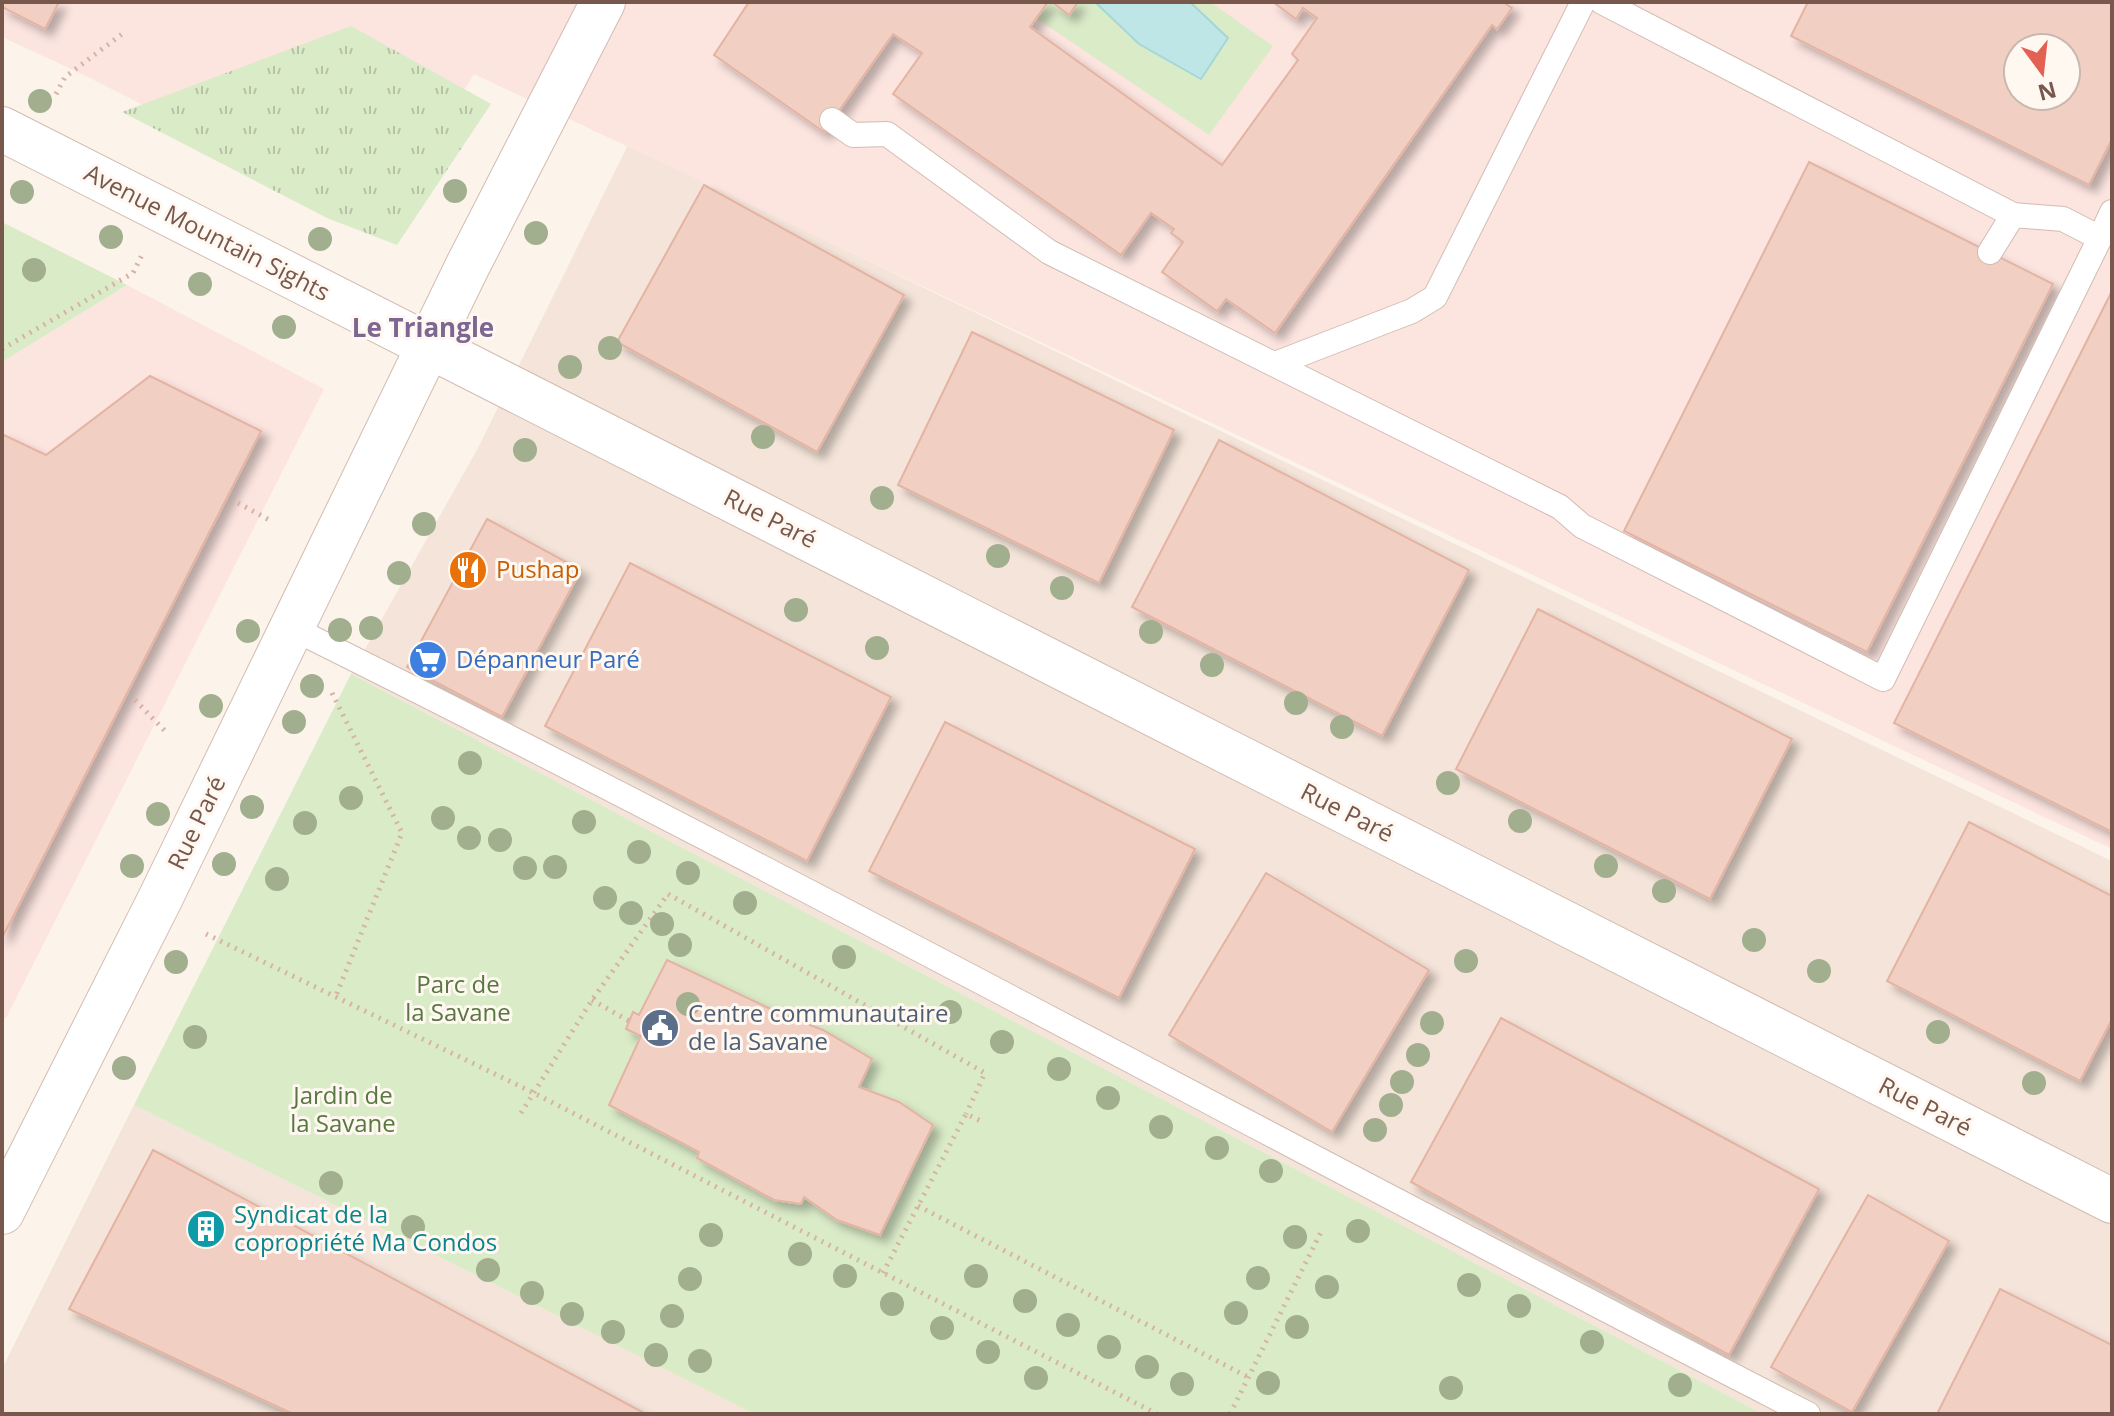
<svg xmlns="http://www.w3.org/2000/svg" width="2114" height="1416" font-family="'Open Sans',sans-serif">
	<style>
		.residential { fill: #f4e4d9 }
		.commercial { fill: #fce4df; fill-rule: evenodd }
		.grass { fill: url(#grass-tufts) }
		.green { fill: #daebc8 }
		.water { fill: #bee6e6; stroke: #a5d7d8; stroke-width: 2 }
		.building { fill: #f1cfc2; stroke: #e4b3a3; stroke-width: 2; fill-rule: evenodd; filter: url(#shadow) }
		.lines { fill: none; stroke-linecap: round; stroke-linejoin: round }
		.lane-casing { stroke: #d2bcb2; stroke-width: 26 }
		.street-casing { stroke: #d2bcb2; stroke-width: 46 }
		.path { stroke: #d7b2a5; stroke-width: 5; stroke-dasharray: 2 6; stroke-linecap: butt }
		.lane { stroke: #fff; stroke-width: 24 }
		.street { stroke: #fff; stroke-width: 44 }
		.tree { fill: #a2af8e }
		.labels { text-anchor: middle; stroke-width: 6; stroke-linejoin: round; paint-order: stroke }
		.street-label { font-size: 24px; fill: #78574d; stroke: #fff8f1 }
		.food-label { font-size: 24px; fill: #c56008; stroke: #fff8f1; text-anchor: start }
		.shop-label { font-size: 24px; fill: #366cbe; stroke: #fff8f1; text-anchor: start }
		.park-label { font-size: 24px; fill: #587742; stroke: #fff8f1 }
		.service-label { font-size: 24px; fill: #4e5e75; stroke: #fff8f1; text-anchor: start }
		.culture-label { font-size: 24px; fill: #0d838f; stroke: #fff8f1; text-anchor: start }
		.neighbourhood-label { font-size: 26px; font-weight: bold; fill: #7e6693; stroke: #fff8f1 }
	</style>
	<defs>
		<pattern id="grass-tufts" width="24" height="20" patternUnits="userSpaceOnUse" patternTransform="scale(2)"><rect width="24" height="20" fill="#daebc8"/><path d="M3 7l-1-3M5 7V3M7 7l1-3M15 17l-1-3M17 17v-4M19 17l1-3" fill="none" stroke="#b6c1a5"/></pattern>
		<filter id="shadow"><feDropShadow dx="7" dy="7" stdDeviation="4" flood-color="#0004"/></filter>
	</defs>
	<rect width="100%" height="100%" fill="#fcf3ea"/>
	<!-- residential -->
	<path class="residential" d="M 628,145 L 2112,861 L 2112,1414 L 1763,1414 L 351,674 L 478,448 Z
		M 134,1105 L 755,1414 L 2,1414 L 2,1369 Z"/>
	<!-- commercial -->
	<path class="commercial" d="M 2,2 L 2112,2 L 2112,849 L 474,74 L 380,225 L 84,75 L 2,37 ZM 2018,48 L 2066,48 L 2066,96 L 2018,96 Z
		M 127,285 L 324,389 L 6,1018 L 2,1017 L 2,362 Z"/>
	<!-- grass -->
	<path class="grass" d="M 351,26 L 491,104 L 397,245 L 327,218 L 122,112 Z"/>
	<!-- green -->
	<path class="green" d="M 1048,2 L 1069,14 L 1078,2 L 1210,2 L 1273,46 L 1209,135 L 1036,18 Z
		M 2,222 L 127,285 L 2,362 Z
		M 351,674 L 1763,1414 L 755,1414 L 134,1105 Z"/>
	<!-- water -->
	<path class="water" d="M 1095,2 L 1190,2 L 1228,38 L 1201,79 L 1139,44 Z"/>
	<!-- building -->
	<path class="building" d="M 2,2 L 59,2 L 45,29 L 2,7 Z
		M 749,2 L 1048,2 L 1030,27 L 1222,165 L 1298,60 L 1292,54 L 1317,18 L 1303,8 L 1296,19 L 1273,2 L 1503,2 L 1512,8 L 1497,29 L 1492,25 L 1275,333 L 1226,299 L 1217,311 L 1162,272 L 1183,242 L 1171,233 L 1174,229 L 1151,213 L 1121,255 L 893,94 L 922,53 L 893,34 L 824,132 L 714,55 Z
		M 1052,2 L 1078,2 L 1069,15 Z
		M 1808,2 L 2112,2 L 2112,139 L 2089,185 L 1791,36 ZM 2018,48 L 2066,48 L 2066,96 L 2018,96 Z
		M 1809,162 L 2053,284 L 1867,652 L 1624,531 Z
		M 704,185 L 904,295 L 817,452 L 617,342 Z
		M 2112,291 L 2112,832 L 1894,723 Z
		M 972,332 L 1174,430 L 1099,583 L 898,485 Z
		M 150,376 L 261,431 L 2,938 L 2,434 L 46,455 Z
		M 1219,440 L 1469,570 L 1382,736 L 1132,607 Z
		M 487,519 L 581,570 L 502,717 L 407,667 Z
		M 630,563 L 891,697 L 807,861 L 545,726 Z
		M 1538,609 L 1792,739 L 1710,899 L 1456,769 Z
		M 945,722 L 1195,849 L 1119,998 L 869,871 Z
		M 1969,822 L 2112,896 L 2112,1019 L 2080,1081 L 1887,981 Z
		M 1266,873 L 1429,970 L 1332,1132 L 1169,1035 Z
		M 667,960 L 777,1012 L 823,1030 L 872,1059 L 859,1087 L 899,1102 L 933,1125 L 880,1235 L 837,1220 L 804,1197 L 801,1204 L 774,1200 L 697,1158 L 699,1152 L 609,1105 L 641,1036 L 626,1029 L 633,1012 L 639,1015 Z
		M 1501,1018 L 1819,1189 L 1729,1355 L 1411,1182 Z
		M 153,1150 L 646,1414 L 293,1414 L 69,1309 Z
		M 1868,1195 L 1949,1241 L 1852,1412 L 1771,1367 Z
		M 2000,1289 L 2112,1345 L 2112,1414 L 1937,1414 Z"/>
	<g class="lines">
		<defs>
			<path id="lane" d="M 1602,2 L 2013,215 L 1990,252
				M 832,120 L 853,135 L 887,134 L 1049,252 L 1560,507 L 1582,526 L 1883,679 L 2100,238
				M 2013,215 L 2063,219 L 2100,238 L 2112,212
				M 1275,364 L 1412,311 L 1435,297 L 1583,2
				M 292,628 C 802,881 1301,1155 1808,1414"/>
			<path id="street" d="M 2,129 L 2112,1201
				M 2,1212 L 160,899 L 467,267 L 603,2"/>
		</defs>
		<!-- lane casing -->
		<use href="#lane" class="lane-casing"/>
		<!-- street casing -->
		<use href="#street" class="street-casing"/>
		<!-- path -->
		<path class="path" d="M 56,94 L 65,77 L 126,31
			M 2,349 L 133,273 L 142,255
			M 238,503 L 273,522
			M 332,693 L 402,833 L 335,998
			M 135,700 L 168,734
			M 206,934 L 532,1092 L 1157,1414
			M 592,1000 L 629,1021
			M 521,1113 L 592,1000 L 668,894 L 985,1073 L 966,1114
			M 918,1206 L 1248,1377
			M 883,1273 L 966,1114 L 983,1122
			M 1230,1414 L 1322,1230"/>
		<!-- lane -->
		<use href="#lane" class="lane"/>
		<!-- street -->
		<use href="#street" class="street"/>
	</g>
	<!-- trees -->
	<g class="tree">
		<circle cx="40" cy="101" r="12"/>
		<circle cx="455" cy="191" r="12"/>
		<circle cx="22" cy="192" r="12"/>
		<circle cx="536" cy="233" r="12"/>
		<circle cx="111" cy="237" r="12"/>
		<circle cx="320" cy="239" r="12"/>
		<circle cx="34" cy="270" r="12"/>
		<circle cx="200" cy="284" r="12"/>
		<circle cx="284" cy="327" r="12"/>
		<circle cx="610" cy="348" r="12"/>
		<circle cx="570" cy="367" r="12"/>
		<circle cx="763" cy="437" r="12"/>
		<circle cx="525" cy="450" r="12"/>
		<circle cx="882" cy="498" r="12"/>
		<circle cx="424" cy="524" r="12"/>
		<circle cx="998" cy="556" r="12"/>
		<circle cx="399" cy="573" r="12"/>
		<circle cx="1062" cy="588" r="12"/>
		<circle cx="796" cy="610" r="12"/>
		<circle cx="371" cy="628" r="12"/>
		<circle cx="340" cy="630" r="12"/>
		<circle cx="248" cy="631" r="12"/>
		<circle cx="1151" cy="632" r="12"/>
		<circle cx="877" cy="648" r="12"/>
		<circle cx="1212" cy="665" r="12"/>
		<circle cx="312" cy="686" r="12"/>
		<circle cx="1296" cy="703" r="12"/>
		<circle cx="211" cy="706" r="12"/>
		<circle cx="294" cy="722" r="12"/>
		<circle cx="1342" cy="727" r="12"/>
		<circle cx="470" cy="763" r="12"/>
		<circle cx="1448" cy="783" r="12"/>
		<circle cx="351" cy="798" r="12"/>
		<circle cx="252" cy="807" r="12"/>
		<circle cx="158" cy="814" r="12"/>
		<circle cx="443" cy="818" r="12"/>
		<circle cx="1520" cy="821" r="12"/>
		<circle cx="584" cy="822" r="12"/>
		<circle cx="305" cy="823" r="12"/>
		<circle cx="469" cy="838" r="12"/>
		<circle cx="500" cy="840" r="12"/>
		<circle cx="639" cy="852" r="12"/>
		<circle cx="224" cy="864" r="12"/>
		<circle cx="132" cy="866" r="12"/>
		<circle cx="1606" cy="866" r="12"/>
		<circle cx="555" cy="867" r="12"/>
		<circle cx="525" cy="868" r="12"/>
		<circle cx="688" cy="873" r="12"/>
		<circle cx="277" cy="879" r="12"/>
		<circle cx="1664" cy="891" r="12"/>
		<circle cx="605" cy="898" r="12"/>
		<circle cx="745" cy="903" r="12"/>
		<circle cx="631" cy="913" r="12"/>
		<circle cx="662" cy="924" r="12"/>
		<circle cx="1754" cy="940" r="12"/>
		<circle cx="680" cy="945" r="12"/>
		<circle cx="844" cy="957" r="12"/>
		<circle cx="1466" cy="961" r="12"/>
		<circle cx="176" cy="962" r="12"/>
		<circle cx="1819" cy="971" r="12"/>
		<circle cx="688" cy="1004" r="12"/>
		<circle cx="950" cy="1012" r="12"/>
		<circle cx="1432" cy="1023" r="12"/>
		<circle cx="1938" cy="1032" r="12"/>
		<circle cx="195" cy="1037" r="12"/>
		<circle cx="1002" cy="1042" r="12"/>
		<circle cx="1418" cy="1055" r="12"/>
		<circle cx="124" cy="1068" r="12"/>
		<circle cx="1059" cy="1069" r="12"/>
		<circle cx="1402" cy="1082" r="12"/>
		<circle cx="2034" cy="1083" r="12"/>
		<circle cx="1108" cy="1098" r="12"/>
		<circle cx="1391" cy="1105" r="12"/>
		<circle cx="1161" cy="1127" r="12"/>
		<circle cx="1375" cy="1130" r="12"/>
		<circle cx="1217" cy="1148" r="12"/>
		<circle cx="1271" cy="1171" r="12"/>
		<circle cx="331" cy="1183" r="12"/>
		<circle cx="413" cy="1227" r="12"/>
		<circle cx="1358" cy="1231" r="12"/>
		<circle cx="711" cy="1235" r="12"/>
		<circle cx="1295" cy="1237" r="12"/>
		<circle cx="800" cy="1254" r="12"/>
		<circle cx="488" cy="1270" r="12"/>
		<circle cx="845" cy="1276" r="12"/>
		<circle cx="976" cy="1276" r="12"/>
		<circle cx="1258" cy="1278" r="12"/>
		<circle cx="690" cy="1279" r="12"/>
		<circle cx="1469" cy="1285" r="12"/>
		<circle cx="1327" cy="1287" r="12"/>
		<circle cx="532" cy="1293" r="12"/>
		<circle cx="1025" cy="1301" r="12"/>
		<circle cx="892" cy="1304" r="12"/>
		<circle cx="1519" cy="1306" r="12"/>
		<circle cx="1236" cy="1313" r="12"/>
		<circle cx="572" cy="1314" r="12"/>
		<circle cx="672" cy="1316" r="12"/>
		<circle cx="1068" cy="1325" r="12"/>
		<circle cx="1297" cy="1327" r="12"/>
		<circle cx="942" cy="1328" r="12"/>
		<circle cx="613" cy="1332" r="12"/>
		<circle cx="1592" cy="1342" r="12"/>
		<circle cx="1109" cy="1347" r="12"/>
		<circle cx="988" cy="1352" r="12"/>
		<circle cx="656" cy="1355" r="12"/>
		<circle cx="700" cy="1361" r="12"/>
		<circle cx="1147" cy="1367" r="12"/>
		<circle cx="1036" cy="1378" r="12"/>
		<circle cx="1268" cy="1383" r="12"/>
		<circle cx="1182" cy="1384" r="12"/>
		<circle cx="1680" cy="1385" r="12"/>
		<circle cx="1451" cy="1388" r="12"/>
	</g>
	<!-- icons -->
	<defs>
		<symbol id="restaurant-disc" viewBox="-11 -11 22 22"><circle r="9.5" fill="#e8710a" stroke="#fff8f1"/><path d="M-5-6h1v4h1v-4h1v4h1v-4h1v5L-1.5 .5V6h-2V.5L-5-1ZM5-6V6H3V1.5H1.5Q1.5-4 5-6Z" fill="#fff"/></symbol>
		<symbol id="supermarket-disc" viewBox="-11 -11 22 22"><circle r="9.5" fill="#3f7fe0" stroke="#fff8f1"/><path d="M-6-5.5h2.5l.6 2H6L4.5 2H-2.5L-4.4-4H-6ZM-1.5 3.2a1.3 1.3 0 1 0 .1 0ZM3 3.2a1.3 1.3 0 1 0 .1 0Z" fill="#fff"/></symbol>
		<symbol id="civic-disc" viewBox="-11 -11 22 22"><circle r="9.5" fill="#5c6f8a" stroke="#fff8f1"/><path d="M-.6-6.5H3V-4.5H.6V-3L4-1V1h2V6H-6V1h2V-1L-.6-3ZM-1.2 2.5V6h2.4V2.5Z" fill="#fff"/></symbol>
		<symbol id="building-disc" viewBox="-11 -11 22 22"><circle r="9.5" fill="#0f9aa8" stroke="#fff8f1"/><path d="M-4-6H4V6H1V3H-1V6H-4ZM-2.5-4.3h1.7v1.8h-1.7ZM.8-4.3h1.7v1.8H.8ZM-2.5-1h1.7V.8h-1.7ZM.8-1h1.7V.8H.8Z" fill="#fff"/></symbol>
	</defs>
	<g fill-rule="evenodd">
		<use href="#restaurant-disc" x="446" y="548" width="44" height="44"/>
		<use href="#supermarket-disc" x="406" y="638" width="44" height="44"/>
		<use href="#civic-disc" x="638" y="1006" width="44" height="44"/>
		<use href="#building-disc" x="184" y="1207" width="44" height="44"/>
	</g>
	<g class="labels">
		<!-- street labels -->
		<g class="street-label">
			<text transform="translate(207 233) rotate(27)" y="8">Avenue Mountain Sights</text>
			<text transform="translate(770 519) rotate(27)" y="8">Rue Paré</text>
			<text transform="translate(1347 813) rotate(27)" y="8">Rue Paré</text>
			<text transform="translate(197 823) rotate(-64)" y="8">Rue Paré</text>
			<text transform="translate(1925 1107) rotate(27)" y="8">Rue Paré</text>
		</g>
		<!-- food labels -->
		<g class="food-label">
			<text x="496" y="578">Pushap</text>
		</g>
		<!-- shop labels -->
		<g class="shop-label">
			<text x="456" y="668">Dépanneur Paré</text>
		</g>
		<!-- park labels -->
		<g class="park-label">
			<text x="458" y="993">Parc de<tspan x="458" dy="28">la Savane</tspan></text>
			<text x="343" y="1104">Jardin de<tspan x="343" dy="28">la Savane</tspan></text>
		</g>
		<!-- service labels -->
		<g class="service-label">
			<text x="688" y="1022">Centre communautaire<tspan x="688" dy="28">de la Savane</tspan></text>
		</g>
		<!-- culture labels -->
		<g class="culture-label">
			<text x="234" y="1223">Syndicat de la<tspan x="234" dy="28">copropriété Ma Condos</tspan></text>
		</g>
		<!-- neighbourhood labels -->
		<g class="neighbourhood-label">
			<text x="423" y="337">Le Triangle</text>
		</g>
	</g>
	<!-- border -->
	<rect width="2114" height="1416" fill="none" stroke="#78574d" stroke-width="8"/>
	<!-- north arrow -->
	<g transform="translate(2042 72) rotate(165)"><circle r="38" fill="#fff8f1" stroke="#c9b8af" stroke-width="2"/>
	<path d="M0-6L14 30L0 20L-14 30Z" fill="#e36153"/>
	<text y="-12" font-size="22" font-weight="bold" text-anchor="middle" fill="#78574d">N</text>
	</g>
</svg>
